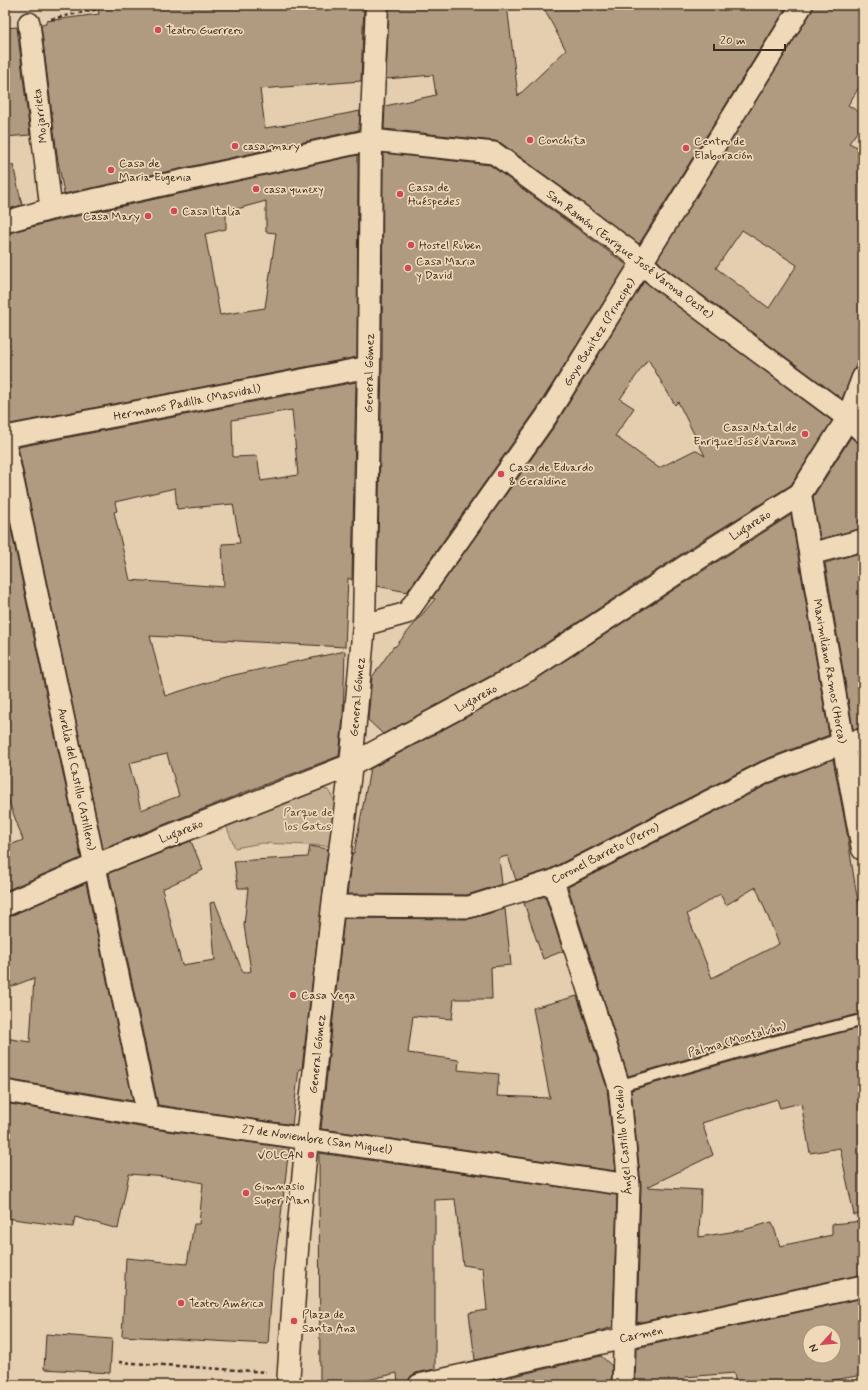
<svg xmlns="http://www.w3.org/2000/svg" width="868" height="1390" font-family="Mynerve,sans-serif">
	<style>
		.green { fill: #c5b094; stroke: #806d59 }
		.building { fill: #b09b81; stroke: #3b2a1e; fill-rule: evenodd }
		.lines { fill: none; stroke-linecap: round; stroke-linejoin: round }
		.lane-casing { stroke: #3b2a1e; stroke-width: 14 }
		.street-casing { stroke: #3b2a1e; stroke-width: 24 }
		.secondary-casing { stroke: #3b2a1e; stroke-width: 25 }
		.path { stroke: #3b2a1e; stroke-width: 2.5; stroke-dasharray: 4 3; stroke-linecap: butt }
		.lane { stroke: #efd9b8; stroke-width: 11 }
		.street { stroke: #efd9b8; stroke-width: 21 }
		.secondary { stroke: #efd9b8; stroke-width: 22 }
		.poi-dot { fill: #d1495b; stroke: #efd9b8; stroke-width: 1.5 }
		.labels { text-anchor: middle; stroke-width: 3.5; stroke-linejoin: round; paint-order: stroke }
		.poi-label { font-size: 12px; fill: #3b2a1e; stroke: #efd9b8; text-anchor: start }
		.street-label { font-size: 12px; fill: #3b2a1e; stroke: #efd9b8 }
		.park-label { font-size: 12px; fill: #574536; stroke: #efd9b8 }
	</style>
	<rect width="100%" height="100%" fill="#e4ceaf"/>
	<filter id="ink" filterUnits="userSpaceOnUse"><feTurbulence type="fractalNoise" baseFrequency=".025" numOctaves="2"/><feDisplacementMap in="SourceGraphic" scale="8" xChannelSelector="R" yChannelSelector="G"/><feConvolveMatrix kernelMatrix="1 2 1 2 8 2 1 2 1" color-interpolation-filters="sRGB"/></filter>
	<g filter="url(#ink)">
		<!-- green -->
		<path class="green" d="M 314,788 L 328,790 L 335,801 L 331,846 L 262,843 L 235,848 L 225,823 Z"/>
		<!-- building -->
		<path class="building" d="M 97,5 L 364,5 L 361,81 L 260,89 L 265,128 L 299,123 L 360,111 L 359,130 L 64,194 L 57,155 L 41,25 L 46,24 L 46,21 L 99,14 Z
			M 389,5 L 507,5 L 518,96 L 566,50 L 542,5 L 788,5 L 639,244 L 501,143 L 495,141 L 384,129 L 385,106 L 436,95 L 433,75 L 386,79 Z
			M 814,5 L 863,5 L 863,81 L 848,105 L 863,115 L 863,124 L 849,143 L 863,150 L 863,348 L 842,399 L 664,267 L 657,260 L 812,11 ZM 742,230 L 797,265 L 769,308 L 716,268 Z
			M 17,27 L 30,135 L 5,137 L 5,28 Z
			M 383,153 L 490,165 L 627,265 L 536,410 L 407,592 L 377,586 L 382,367 Z
			M 358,155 L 357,357 L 5,425 L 5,420 L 9,419 L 5,396 L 5,234 L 54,221 ZM 266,201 L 266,232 L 276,233 L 265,308 L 220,315 L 205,234 L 226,229 L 226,212 Z
			M 13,165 L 22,205 L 5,210 L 5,166 Z
			M 644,281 L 832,421 L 791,485 L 698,543 L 522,659 L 383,734 L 368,720 L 372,677 L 394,646 L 395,647 L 435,599 L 432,598 L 556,424 ZM 648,359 L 675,405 L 678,402 L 705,456 L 695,450 L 659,468 L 615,436 L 634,408 L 620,399 Z
			M 356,382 L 352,580 L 348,578 L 345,647 L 150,636 L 165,696 L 225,677 L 345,651 L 343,718 L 339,756 L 258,787 L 103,849 L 18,447 ZM 292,410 L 298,475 L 261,481 L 257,456 L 233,457 L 232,420 ZM 175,488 L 177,509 L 233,504 L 240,543 L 222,544 L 224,587 L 130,580 L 114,512 L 117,511 L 115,502 ZM 167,754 L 179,796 L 141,810 L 129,763 Z
			M 851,437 L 855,441 L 863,444 L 863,528 L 820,539 L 813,497 Z
			M 5,501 L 81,858 L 5,891 L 5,847 L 23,840 L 5,791 Z
			M 791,515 L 829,735 L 761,761 L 548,870 L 516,880 L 508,856 L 499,858 L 502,884 L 467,895 L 347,894 L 352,853 L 354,853 L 370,769 L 535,680 L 712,565 Z
			M 863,552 L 863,728 L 853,729 L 825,563 Z
			M 833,759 L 847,833 L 856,891 L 863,919 L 863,1013 L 760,1038 L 628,1076 L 568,887 L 771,783 ZM 756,887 L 779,944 L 712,978 L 687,914 L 720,894 L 726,905 Z
			M 191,841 L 203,870 L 162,889 L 182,965 L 215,960 L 210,903 L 215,902 L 243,973 L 251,971 L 244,925 L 248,888 L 238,888 L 234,861 L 308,857 L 310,846 L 328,849 L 302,1069 L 299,1069 L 292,1125 L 158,1105 L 109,873 Z
			M 86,883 L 133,1101 L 5,1079 L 5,1038 L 30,1042 L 34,978 L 5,989 L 5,917 L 10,916 Z
			M 545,896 L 563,951 L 543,959 L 524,903 Z
			M 505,909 L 511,965 L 491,967 L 492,999 L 454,999 L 452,1019 L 413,1016 L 408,1053 L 459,1060 L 458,1070 L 499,1074 L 497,1096 L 550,1098 L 533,1008 L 577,996 L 607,1088 L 616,1171 L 321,1129 L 344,918 L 469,919 Z
			M 863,1027 L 863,1214 L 854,1215 L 840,1148 L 810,1153 L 801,1103 L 780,1108 L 777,1099 L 702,1123 L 713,1155 L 647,1187 L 701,1190 L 699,1237 L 743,1230 L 772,1222 L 780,1246 L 832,1235 L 832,1224 L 863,1221 L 863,1274 L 637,1323 L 641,1185 L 631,1090 L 764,1052 Z
			M 5,1103 L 146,1128 L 289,1148 L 280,1224 L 273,1271 L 268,1344 L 122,1336 L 126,1258 L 187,1264 L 194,1224 L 199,1224 L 203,1183 L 178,1178 L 129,1174 L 118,1229 L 75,1217 L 73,1227 L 5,1218 Z
			M 319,1153 L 617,1195 L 613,1327 L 585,1335 L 475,1360 L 469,1313 L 487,1310 L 483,1268 L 463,1265 L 455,1199 L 435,1200 L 435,1369 L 416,1373 L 411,1376 L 408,1381 L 407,1385 L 398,1385 L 397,1373 L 347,1385 L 320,1385 Z
			M 863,1298 L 863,1375 L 804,1385 L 736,1385 L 734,1373 L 685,1377 L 684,1385 L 635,1385 L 636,1348 ZM 810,1332 L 834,1332 L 834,1356 L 810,1356 Z
			M 46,1334 L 112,1339 L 110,1373 L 44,1369 Z
			M 601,1356 L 612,1366 L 611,1385 L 479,1385 L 479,1384 Z"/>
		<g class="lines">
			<defs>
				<path id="lane" d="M 619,1086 L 762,1045 L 863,1020"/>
				<path id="street" d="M 29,23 L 51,209
					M 5,222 L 51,209 L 371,140 L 494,153 L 627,249 L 642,262 L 656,276 L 848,418 L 863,432
					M 5,437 L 369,367
					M 5,443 L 148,1116
					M 810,554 L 863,540
					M 364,625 L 407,613 L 546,417 L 802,5
					M 553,881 L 619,1086 L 629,1185 L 623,1385
					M 333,906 L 469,907 L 553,881 L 766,772 L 843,743 L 863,740
					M 5,1091 L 148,1116 L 629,1185
					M 419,1385 L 624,1338 L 863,1286"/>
				<path id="secondary" d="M 800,494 L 843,743 L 863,849
					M 5,905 L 96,865 L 351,765 L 528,670 L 705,554 L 800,494 L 848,418 L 863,378
					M 288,1385 L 298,1235 L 307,1138 L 333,906 L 351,765 L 364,625 L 369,367 L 371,140 L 377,5"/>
			</defs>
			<!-- lane casing -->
			<use href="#lane" class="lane-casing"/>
			<!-- street casing -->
			<use href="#street" class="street-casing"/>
			<!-- secondary casing -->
			<use href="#secondary" class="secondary-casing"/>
			<!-- path -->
			<path class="path" d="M 51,19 L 98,9 L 127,5
				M 119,1362 L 266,1372"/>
			<!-- lane -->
			<use href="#lane" class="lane"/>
			<!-- street -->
			<use href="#street" class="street"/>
			<!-- secondary -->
			<use href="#secondary" class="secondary"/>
		</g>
	</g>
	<!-- markers -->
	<g class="poi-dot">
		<circle cx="158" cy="30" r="4"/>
		<circle cx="530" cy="140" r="4"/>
		<circle cx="235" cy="146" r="4"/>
		<circle cx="686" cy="148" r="4"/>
		<circle cx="111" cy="170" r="4"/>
		<circle cx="256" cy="189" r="4"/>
		<circle cx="400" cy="194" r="4"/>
		<circle cx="174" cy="211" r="4"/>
		<circle cx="148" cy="216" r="4"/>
		<circle cx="411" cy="245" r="4"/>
		<circle cx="408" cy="268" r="4"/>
		<circle cx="805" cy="434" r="4"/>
		<circle cx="501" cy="474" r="4"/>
		<circle cx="293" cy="995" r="4"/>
		<circle cx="311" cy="1155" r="4"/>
		<circle cx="246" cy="1193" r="4"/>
		<circle cx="181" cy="1303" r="4"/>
		<circle cx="294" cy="1321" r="4"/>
	</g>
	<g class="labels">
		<!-- poi labels -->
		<g class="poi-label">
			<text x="166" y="34">Teatro Guerrero</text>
			<text x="538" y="144">Conchita</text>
			<text x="694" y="145">Centro de<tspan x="694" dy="14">Elaboración</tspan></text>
			<text x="243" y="150">casa mary</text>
			<text x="119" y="167">Casa de<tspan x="119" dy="14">Maria Eugenia</tspan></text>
			<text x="408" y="191">Casa de<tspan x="408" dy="14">Huéspedes</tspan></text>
			<text x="264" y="193">casa yunexy</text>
			<text x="182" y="215">Casa Italia</text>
			<text x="140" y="220" text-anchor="end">Casa Mary</text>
			<text x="419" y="249">Hostel Ruben</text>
			<text x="416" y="265">Casa Maria<tspan x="416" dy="14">y David</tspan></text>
			<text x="797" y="431" text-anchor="end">Casa Natal de<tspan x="797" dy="14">Enrique José Varona</tspan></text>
			<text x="509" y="471">Casa de Eduardo<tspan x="509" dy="14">&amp; Geraldine</tspan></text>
			<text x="301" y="999">Casa Vega</text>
			<text x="303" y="1159" text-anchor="end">VOLCAN</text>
			<text x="254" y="1190">Gimnasio<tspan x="254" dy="14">Super Man</tspan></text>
			<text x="189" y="1307">Teatro América</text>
			<text x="302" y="1318">Plaza de<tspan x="302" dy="14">Santa Ana</tspan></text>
		</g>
		<!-- street labels -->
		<g class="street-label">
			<text transform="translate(40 116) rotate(-97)" y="4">Mojarrieta</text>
			<text transform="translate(630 254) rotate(37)" y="4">San Ramón (Enrique José Varona Oeste)</text>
			<text transform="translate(599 332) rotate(-58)" y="4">Goyo Benítez (Principe)</text>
			<text transform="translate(369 373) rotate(-89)" y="4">General Gómez</text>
			<text transform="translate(187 402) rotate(-11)" y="4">Hermanos Padilla (Masvidal)</text>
			<text transform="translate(750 525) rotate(-32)" y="4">Lugareño</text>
			<text transform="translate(830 671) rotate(80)" y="4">Maximiliano Ramos (Horca)</text>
			<text transform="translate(357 697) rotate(-85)" y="4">General Gómez</text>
			<text transform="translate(476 698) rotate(-28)" y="4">Lugareño</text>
			<text transform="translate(77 779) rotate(78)" y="4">Aurelia del Castillo (Astillero)</text>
			<text transform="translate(181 831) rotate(-21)" y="4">Lugareño</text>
			<text transform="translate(605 853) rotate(-27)" y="4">Coronel Barreto (Perro)</text>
			<text transform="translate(737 1039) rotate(-16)" y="4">Palma (Montalván)</text>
			<text transform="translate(317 1054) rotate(-84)" y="4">General Gómez</text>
			<text transform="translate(317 1139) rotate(8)" y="4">27 de Noviembre (San Miguel)</text>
			<text transform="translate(623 1140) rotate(-95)" y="4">Ángel Castillo (Medio)</text>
			<text transform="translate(641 1334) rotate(-12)" y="4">Carmen</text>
		</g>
		<!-- park labels -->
		<g class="park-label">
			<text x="308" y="816">Parque de<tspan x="308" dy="14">los Gatos</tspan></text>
		</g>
	</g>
	<!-- margin -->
	<rect width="868" height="1390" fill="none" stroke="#efd9b8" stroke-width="20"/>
	<rect x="10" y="10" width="848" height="1370" fill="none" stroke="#3b2a1e" stroke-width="1.5" filter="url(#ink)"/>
	<!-- north arrow -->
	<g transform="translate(822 1344) rotate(243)"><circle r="19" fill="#efd9b8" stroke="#a7937a"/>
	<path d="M0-3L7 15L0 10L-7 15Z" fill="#d1495b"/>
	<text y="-6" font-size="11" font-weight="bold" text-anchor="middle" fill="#3b2a1e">N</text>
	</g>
	<!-- scale -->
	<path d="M714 44v6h71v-6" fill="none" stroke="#3b2a1e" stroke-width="2"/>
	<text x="720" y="44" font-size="12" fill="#3b2a1e" stroke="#efd9b8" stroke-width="3" paint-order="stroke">20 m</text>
</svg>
